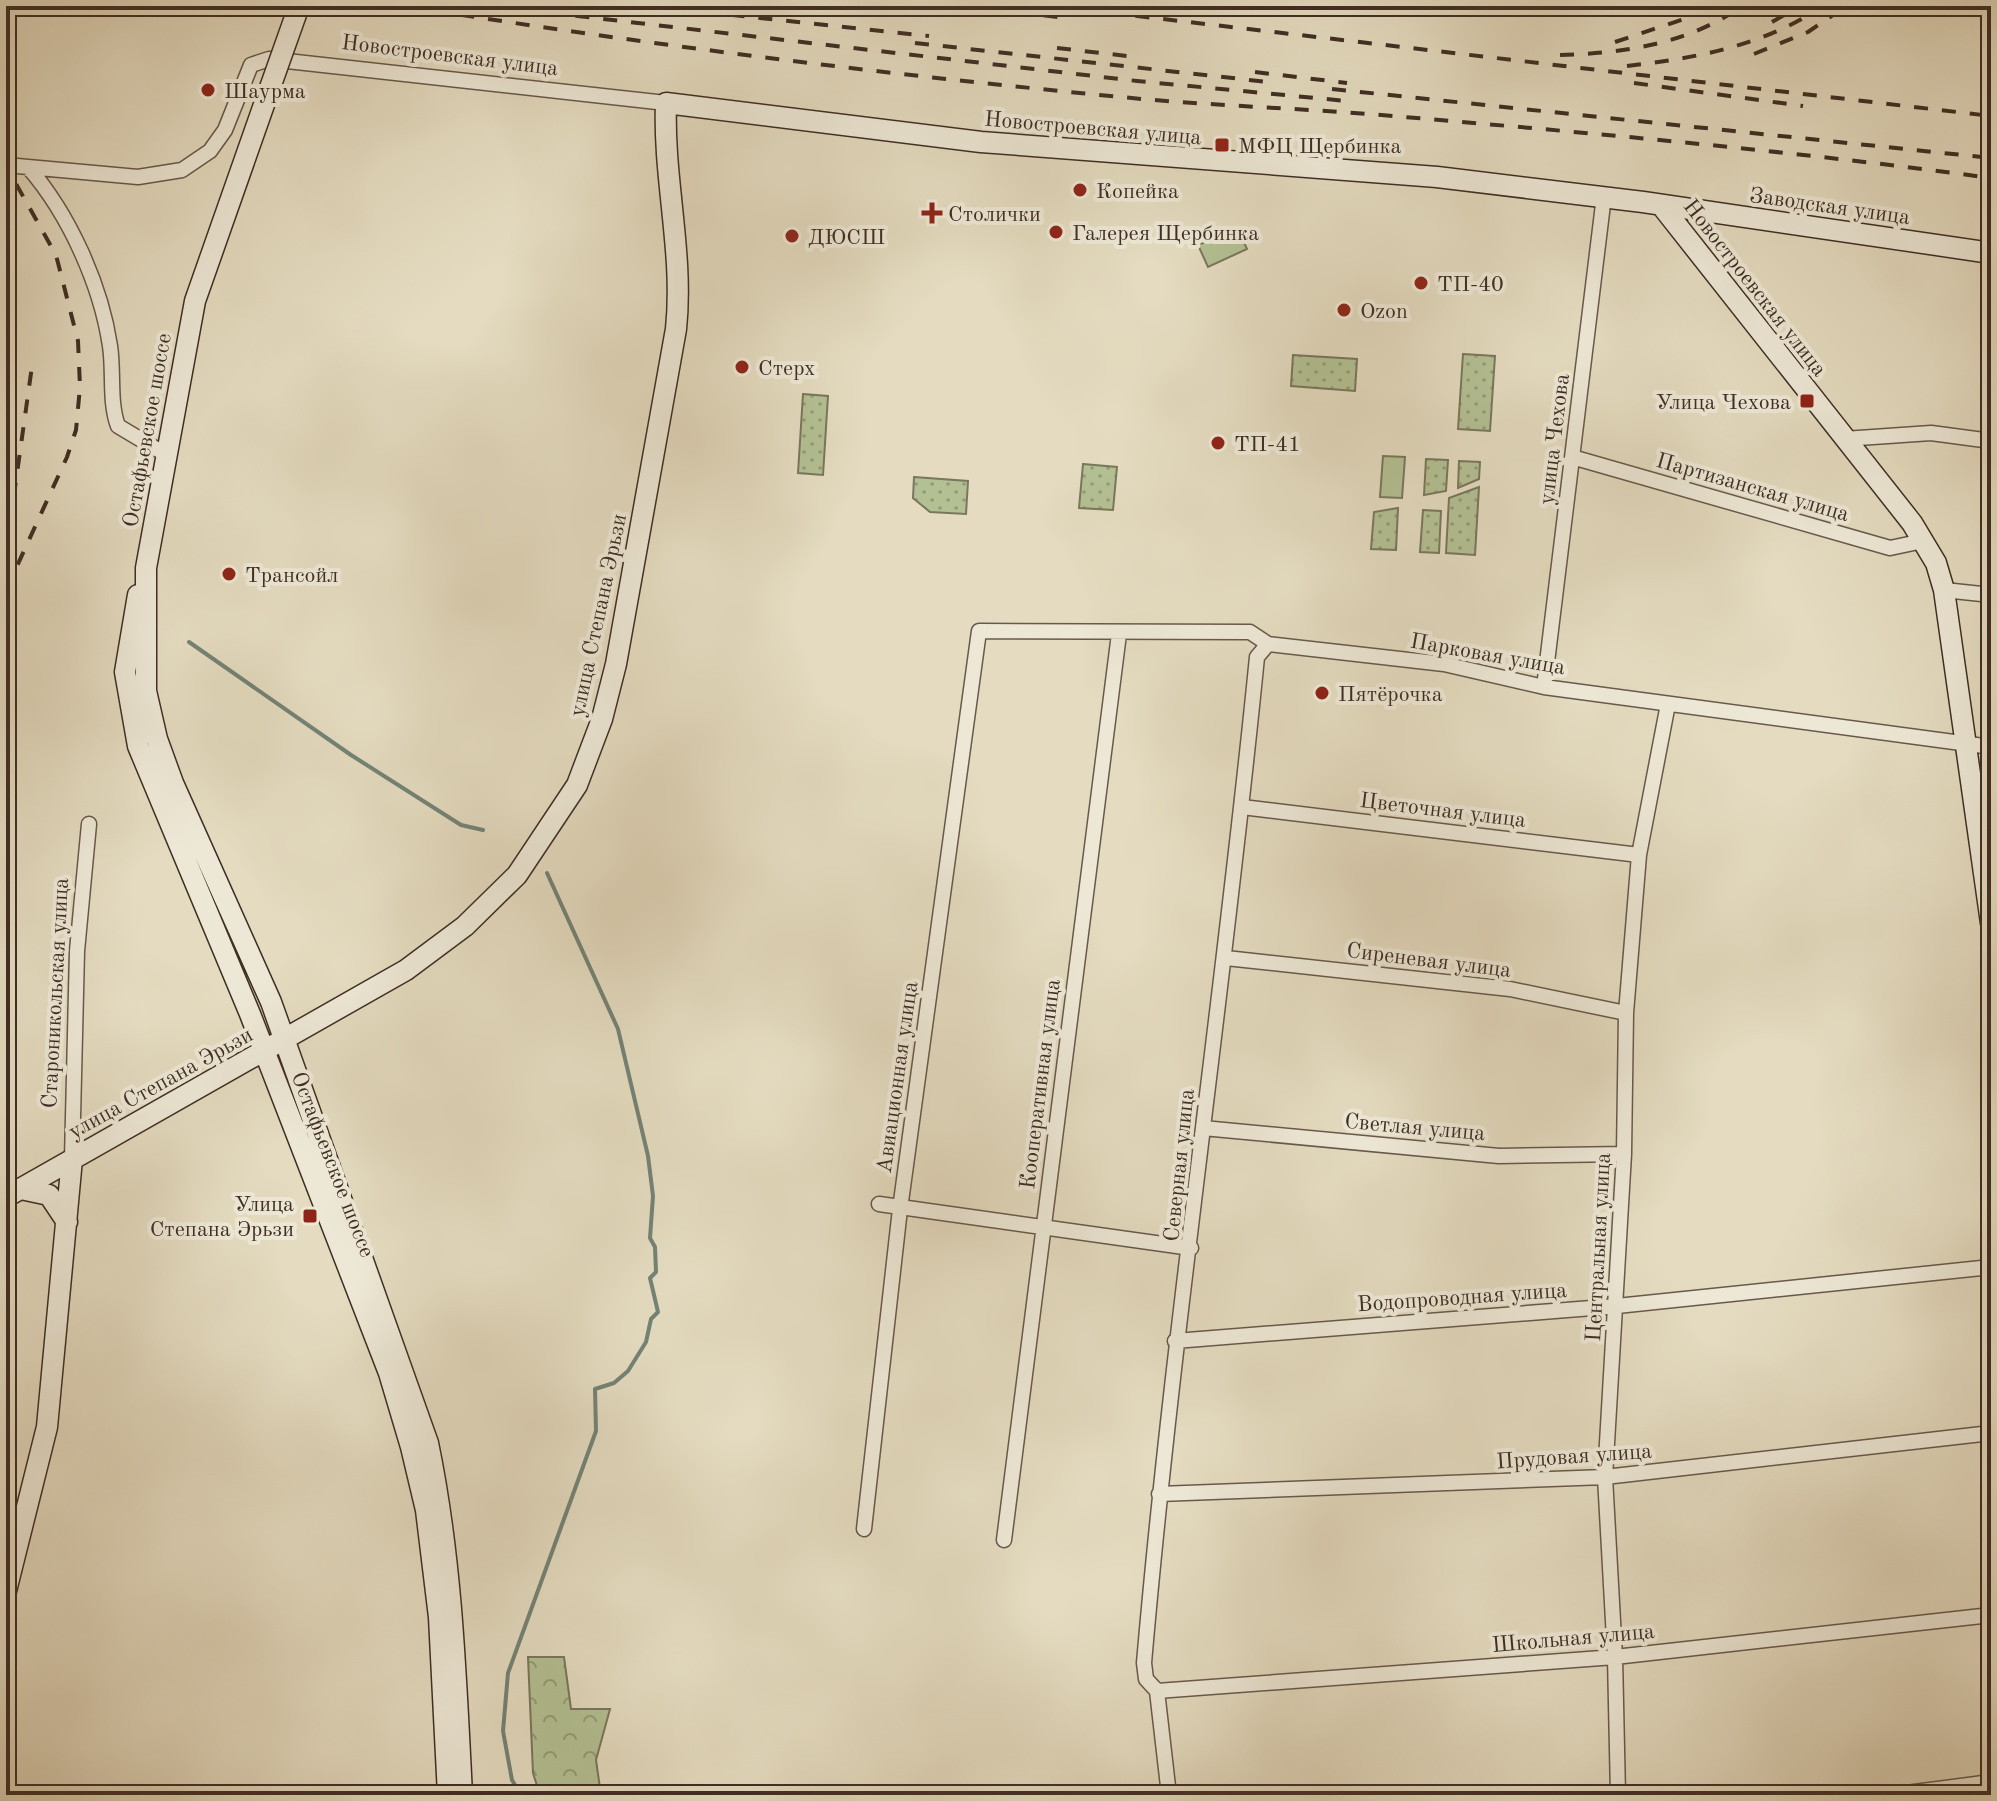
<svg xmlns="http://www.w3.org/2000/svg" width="1997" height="1801" font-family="'Old Standard TT',serif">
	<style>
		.grass { fill: url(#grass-dots); stroke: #79775c; stroke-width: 2 }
		.forest { fill: url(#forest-crowns); stroke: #79775c; stroke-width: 2 }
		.pitch { fill: #b3c093; stroke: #79775c; stroke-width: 2 }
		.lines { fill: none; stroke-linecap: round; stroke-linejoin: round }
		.stream { stroke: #748376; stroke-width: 4 }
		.street-casing { stroke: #68594b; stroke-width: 17 }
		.secondary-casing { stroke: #3f2e24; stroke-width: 23 }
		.street { stroke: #ede8d6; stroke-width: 14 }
		.secondary { stroke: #ede8d6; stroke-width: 20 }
		.rail { stroke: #3f2e24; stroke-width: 4; stroke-dasharray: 14 14; stroke-linecap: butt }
		.secondary-bridge-casing { stroke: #3f2e24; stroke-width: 23; stroke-linecap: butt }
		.secondary-bridge { stroke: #ede8d6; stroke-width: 20 }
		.poi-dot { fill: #8f2418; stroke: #ede8d6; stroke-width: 3 }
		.labels { text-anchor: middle; stroke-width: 8; stroke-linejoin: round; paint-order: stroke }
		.street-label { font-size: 22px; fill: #3f2e24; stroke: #ede8d6 }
		.poi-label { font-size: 22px; fill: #3f2e24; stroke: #ede8d6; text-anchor: start }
	</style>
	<defs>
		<pattern id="grass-dots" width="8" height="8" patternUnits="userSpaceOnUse" patternTransform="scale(2)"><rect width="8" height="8" fill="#b3c093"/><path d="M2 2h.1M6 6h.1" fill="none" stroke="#939c78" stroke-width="1.8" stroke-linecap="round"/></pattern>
		<pattern id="forest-crowns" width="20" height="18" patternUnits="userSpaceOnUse" patternTransform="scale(2)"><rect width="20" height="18" fill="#b3c093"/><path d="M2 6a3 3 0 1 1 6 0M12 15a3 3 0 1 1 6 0" fill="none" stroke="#939c78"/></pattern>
	</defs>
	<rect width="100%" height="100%" fill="#e4dbc0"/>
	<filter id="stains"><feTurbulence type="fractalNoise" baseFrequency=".0025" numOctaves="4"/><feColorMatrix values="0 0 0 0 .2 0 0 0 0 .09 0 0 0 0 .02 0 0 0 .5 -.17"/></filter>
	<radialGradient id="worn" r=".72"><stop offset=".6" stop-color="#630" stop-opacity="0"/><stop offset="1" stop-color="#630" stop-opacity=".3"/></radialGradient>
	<!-- grass -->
	<path class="grass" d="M 1463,354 L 1495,356 L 1490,431 L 1458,429 Z
		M 1293,355 L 1357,359 L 1355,391 L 1291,386 Z
		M 803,394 L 828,396 L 823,475 L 798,473 Z
		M 1426,459 L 1448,460 L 1446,491 L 1424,495 Z
		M 1459,461 L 1480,462 L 1479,479 L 1458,488 Z
		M 1083,464 L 1117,467 L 1113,510 L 1079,508 Z
		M 914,477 L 968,481 L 966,514 L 930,512 L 913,498 Z
		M 1479,487 L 1475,555 L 1446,553 L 1449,498 Z
		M 1398,508 L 1396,550 L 1371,549 L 1374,512 Z
		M 1423,510 L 1441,511 L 1439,553 L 1420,552 Z"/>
	<!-- forest -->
	<path class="forest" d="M 528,1657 L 564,1657 L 571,1709 L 610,1709 L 596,1760 L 601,1795 L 540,1795 L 533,1773 Z"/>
	<!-- pitch -->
	<path class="pitch" d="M 1238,228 L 1247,249 L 1208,267 L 1198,245 Z
		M 1383,456 L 1405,457 L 1402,498 L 1380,497 Z"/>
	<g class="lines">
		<!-- stream -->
		<path class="stream" d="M 189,642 L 351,755 L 461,825 L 483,830
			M 521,1795 L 512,1780 L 503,1731 L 508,1673 L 596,1431 L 595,1389 L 614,1383 L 628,1371 L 646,1342 L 651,1319 L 658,1312 L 650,1278 L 656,1272 L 655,1247 L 650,1238 L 653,1196 L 648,1156 L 618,1029 L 547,873"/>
		<defs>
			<path id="street" d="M 6,165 L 138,177 L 182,170 L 210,151 L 225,130 L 251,65 L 269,59 L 666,103
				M 28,167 C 69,214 101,285 110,346 C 114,372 109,402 118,426 L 165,454
				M 1844,439 L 1931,433 L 1991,441
				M 1572,457 L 1890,548 L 1923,541
				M 1944,590 L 1991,595
				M 1544,687 L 1604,196
				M 1242,807 L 1639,855
				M 1226,958 L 1510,989 L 1626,1013
				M 1203,1128 L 1499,1156 L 1624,1154
				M 72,1159 L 77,951 L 89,824
				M 879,1204 L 1191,1248
				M 1175,1341 L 1617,1306 L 1991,1267
				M 1159,1494 L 1605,1477 L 1991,1433
				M 864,1529 L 900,1209 L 979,631 L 1250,632 L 1268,644 L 1444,664 L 1544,687 L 1991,747
				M 1004,1540 L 1119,634
				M 1157,1691 L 1146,1679 L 1144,1663 C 1173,1327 1224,993 1257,657 L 1268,644
				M 1157,1691 L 1615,1657 L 1991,1615
				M 1157,1691 L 1169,1795
				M 1618,1795 L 1615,1657 L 1605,1477 L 1624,1154 L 1626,1013 L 1639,855 L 1668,704
				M 1891,1795 L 1991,1782"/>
			<path id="secondary" d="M 266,99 L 195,301 L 146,568 L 146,691 L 157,739 L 173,783 L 271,1002 L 428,1443 C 452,1559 456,1676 462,1795
				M 1661,205 L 1912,523 L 1936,563 L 1944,590 L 1991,923
				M 138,595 L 125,672 L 138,746 L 250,1014 L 389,1373 L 411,1447 L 426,1510 L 439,1617 L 448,1795
				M 21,1189 L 49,1195 L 67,1222
				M 6,1197 L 406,970 L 465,926 L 517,875 L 577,785 L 602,719 L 616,664 L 676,329 C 684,253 663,179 666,103 L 981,142 L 1437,177 L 1643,202 L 1991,253
				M 6,1591 L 47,1427 L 72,1159"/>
		</defs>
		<!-- street casing -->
		<use href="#street" class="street-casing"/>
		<!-- secondary casing -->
		<use href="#secondary" class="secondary-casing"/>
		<!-- street -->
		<use href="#street" class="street"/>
		<!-- secondary -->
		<use href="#secondary" class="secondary"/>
		<!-- rail -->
		<path class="rail" d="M 405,6 C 643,44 881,74 1121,97 C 1211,106 1302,108 1393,116 C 1592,133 1793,151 1991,178
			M 492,6 L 1137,81 L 1347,101
			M 647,6 L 929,36
			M 960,6 L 1067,18
			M 1052,6 L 1991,116
			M 1772,22 L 1800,6
			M 1615,42 L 1690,17 L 1707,6
			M 915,43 L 1268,82
			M 1057,48 L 1136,57
			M 1754,54 L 1808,32 L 1846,6
			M 1560,55 C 1625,53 1688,44 1742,6
			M 1627,66 C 1696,58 1764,46 1823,6
			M 1255,72 L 1347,83
			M 1634,83 L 1803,106
			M 1332,89 L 1991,158
			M 6,552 L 32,366
			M 6,590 L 67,457 L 76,430 L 80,387 L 78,341 L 56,255 L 15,182"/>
		<defs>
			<path id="secondary-bridge" d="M 266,99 L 299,6"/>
		</defs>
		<!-- secondary-bridge casing -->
		<use href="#secondary-bridge" class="secondary-bridge-casing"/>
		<!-- secondary-bridge -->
		<use href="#secondary-bridge" class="secondary-bridge"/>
	</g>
	<!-- markers -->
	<g class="poi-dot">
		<circle cx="208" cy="90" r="8"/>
		<rect x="1214" y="137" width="16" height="16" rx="4"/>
		<circle cx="1080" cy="190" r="8"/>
		<path d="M928 201h8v8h8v8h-8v8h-8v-8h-8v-8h8z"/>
		<circle cx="1056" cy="232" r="8"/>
		<circle cx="792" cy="236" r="8"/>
		<circle cx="1421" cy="283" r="8"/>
		<circle cx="1344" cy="310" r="8"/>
		<circle cx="742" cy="367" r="8"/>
		<rect x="1799" y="393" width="16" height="16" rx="4"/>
		<circle cx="1218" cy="443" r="8"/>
		<circle cx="229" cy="574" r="8"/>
		<circle cx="1322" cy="693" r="8"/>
		<rect x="302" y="1208" width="16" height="16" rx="4"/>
	</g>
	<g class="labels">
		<!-- street labels -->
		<g class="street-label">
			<text transform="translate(450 54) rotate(7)" y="8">Новостроевская улица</text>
			<text transform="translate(1093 127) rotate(5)" y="8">Новостроевская улица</text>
			<text transform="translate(1830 205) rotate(8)" y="8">Заводская улица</text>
			<text transform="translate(1756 287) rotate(52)" y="8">Новостроевская улица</text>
			<text transform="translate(146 430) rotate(-80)" y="8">Остафьевское шоссе</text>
			<text transform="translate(1553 439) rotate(-83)" y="8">улица Чехова</text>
			<text transform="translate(1753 486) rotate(16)" y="8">Партизанская улица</text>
			<text transform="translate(597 615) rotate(-78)" y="8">улица Степана Эрьзи</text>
			<text transform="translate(1488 653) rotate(10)" y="8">Парковая улица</text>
			<text transform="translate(1443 809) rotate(7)" y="8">Цветочная улица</text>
			<text transform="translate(1429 959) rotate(7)" y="8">Сиреневая улица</text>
			<text transform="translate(54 993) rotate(-87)" y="8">Староникольская улица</text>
			<text transform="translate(896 1077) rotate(-82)" y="8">Авиационная улица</text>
			<text transform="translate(160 1082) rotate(-29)" y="8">улица Степана Эрьзи</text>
			<text transform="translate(1039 1084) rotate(-83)" y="8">Кооперативная улица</text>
			<text transform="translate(1415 1126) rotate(5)" y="8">Светлая улица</text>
			<text transform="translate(334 1164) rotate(69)" y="8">Остафьевское шоссе</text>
			<text transform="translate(1178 1165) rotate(-84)" y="8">Северная улица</text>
			<text transform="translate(1597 1247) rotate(-87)" y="8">Центральная улица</text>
			<text transform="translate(1462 1296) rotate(-4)" y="8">Водопроводная улица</text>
			<text transform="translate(1574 1455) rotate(-4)" y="8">Прудовая улица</text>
			<text transform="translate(1573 1637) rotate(-5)" y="8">Школьная улица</text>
		</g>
		<!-- poi labels -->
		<g class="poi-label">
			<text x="224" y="98">Шаурма</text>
			<text x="1238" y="153">МФЦ Щербинка</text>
			<text x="1096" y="198">Копейка</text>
			<text x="948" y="221">Столички</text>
			<text x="1072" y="240">Галерея Щербинка</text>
			<text x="808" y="244">ДЮСШ</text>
			<text x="1437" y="291">ТП-40</text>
			<text x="1360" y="318">Ozon</text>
			<text x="758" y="375">Стерх</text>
			<text x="1791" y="409" text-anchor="end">Улица Чехова</text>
			<text x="1234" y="451">ТП-41</text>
			<text x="245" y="582">Трансойл</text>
			<text x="1338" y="701">Пятёрочка</text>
			<text x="294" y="1211" text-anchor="end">Улица<tspan x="294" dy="25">Степана Эрьзи</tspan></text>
		</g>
	</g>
	<!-- margin -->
	<rect width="1997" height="1801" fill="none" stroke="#e4dbc0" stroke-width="32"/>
	<rect x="8" y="8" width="1981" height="1785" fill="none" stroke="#3f2e24" stroke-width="4"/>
	<rect x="16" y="16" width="1965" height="1769" fill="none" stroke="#3f2e24" stroke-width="2"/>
	<rect width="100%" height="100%" filter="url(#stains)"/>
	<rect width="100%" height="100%" fill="url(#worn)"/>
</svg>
